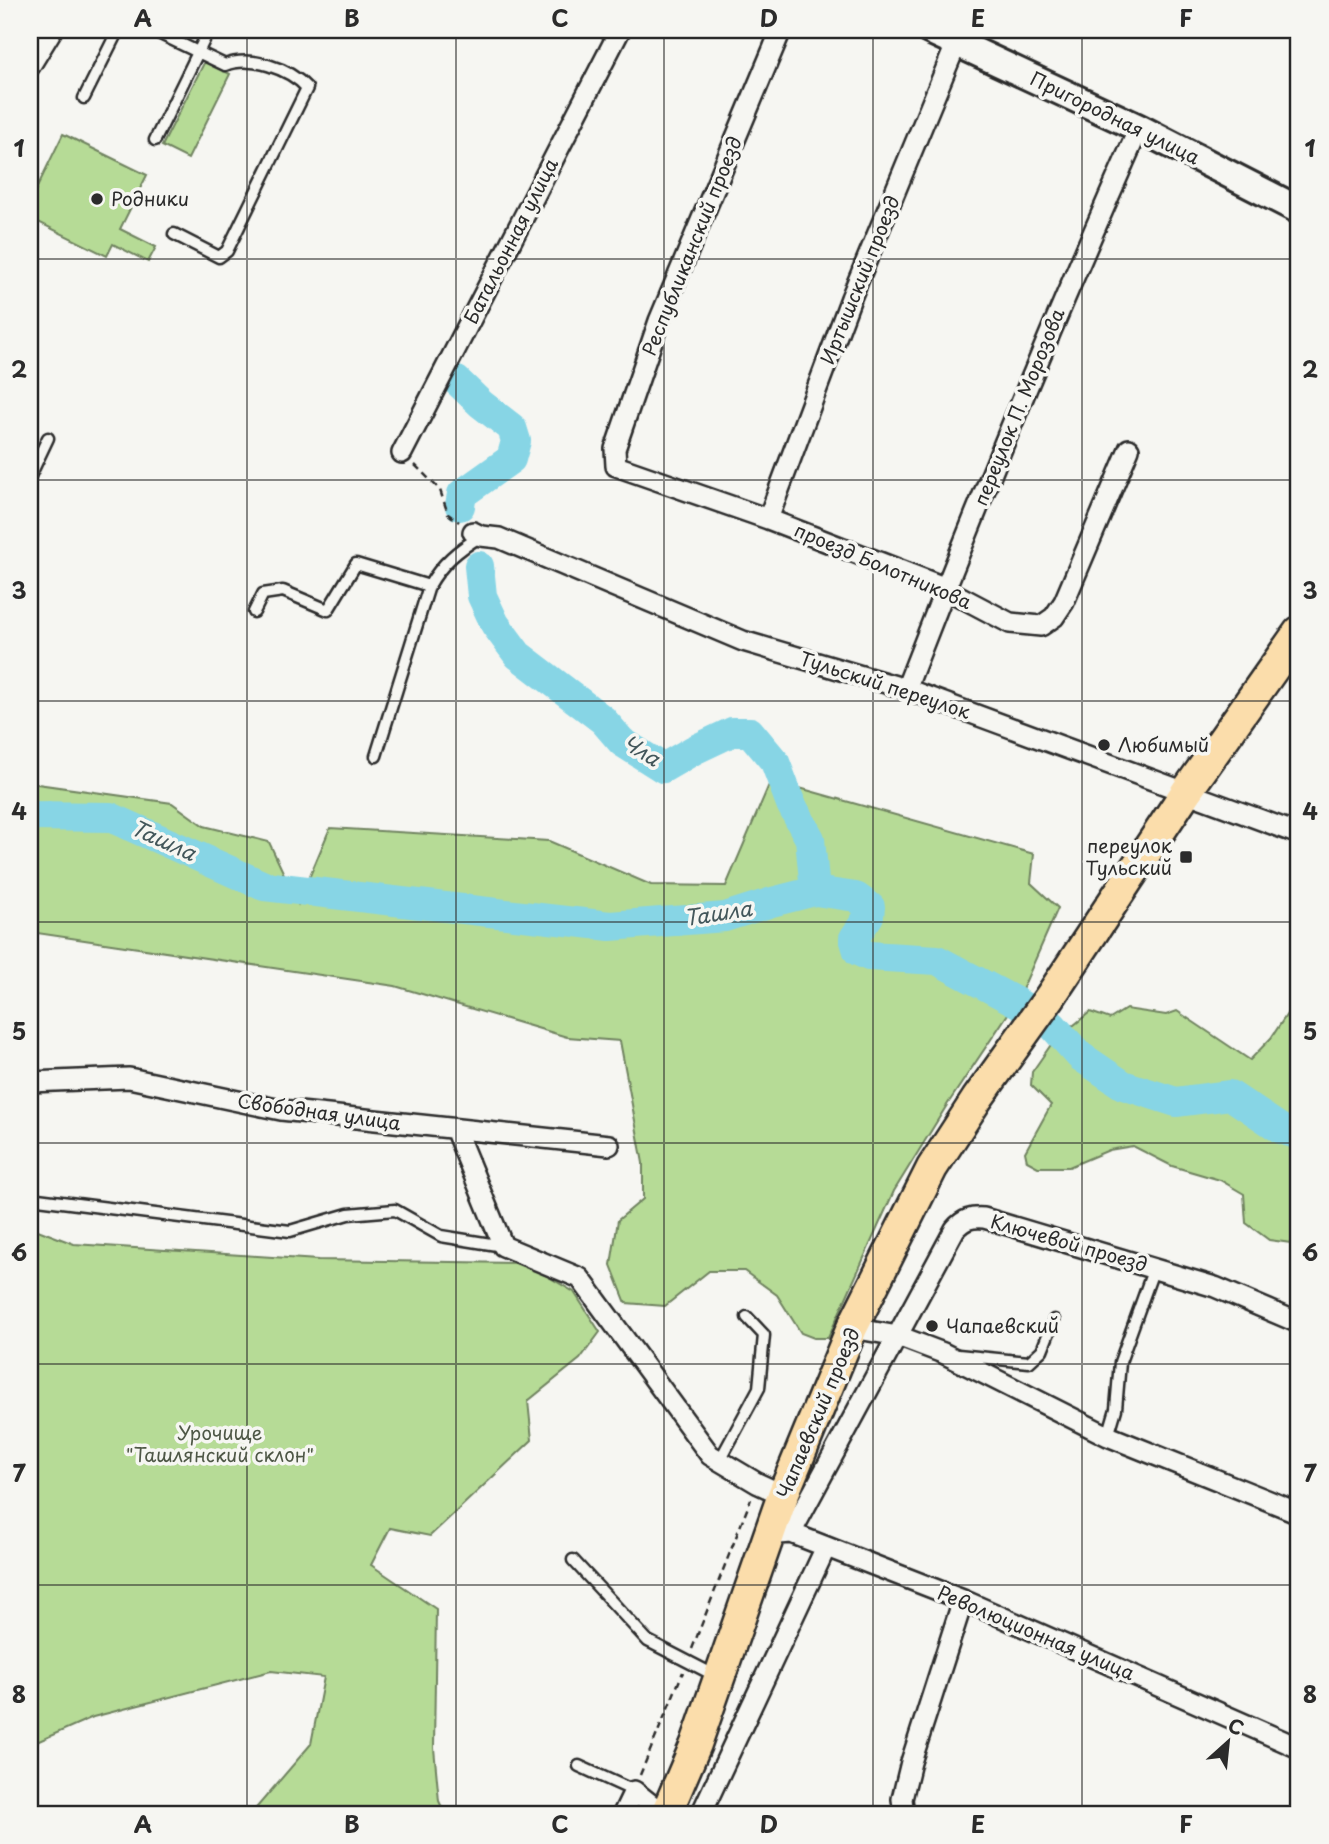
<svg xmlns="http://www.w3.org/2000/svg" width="1329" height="1844" font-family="'Playpen Sans',sans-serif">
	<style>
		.green { fill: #b6db96; stroke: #708360; stroke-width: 2 }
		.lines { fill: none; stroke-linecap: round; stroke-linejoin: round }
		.river { stroke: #87d5e5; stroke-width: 30 }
		.lane-casing { stroke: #2b2b2b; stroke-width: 15 }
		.street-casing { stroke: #2b2b2b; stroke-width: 24 }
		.secondary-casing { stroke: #2b2b2b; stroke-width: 32 }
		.primary-casing { stroke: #2b2b2b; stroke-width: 35 }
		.path { stroke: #2b2b2b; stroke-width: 2.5; stroke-dasharray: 7 5; stroke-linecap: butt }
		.lane { stroke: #f6f6f2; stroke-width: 10 }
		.street { stroke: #f6f6f2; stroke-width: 19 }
		.secondary { stroke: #f6f6f2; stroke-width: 26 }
		.primary { stroke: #fbddab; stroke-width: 30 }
		.grid { fill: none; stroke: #2b2b2b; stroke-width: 2; stroke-opacity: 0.55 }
		.poi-dot { fill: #2b2b2b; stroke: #f6f6f2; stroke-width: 2.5 }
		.labels { text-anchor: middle; stroke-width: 7; stroke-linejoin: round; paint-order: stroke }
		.street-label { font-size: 19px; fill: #2b2b2b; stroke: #f6f6f2 }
		.poi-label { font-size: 19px; fill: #2b2b2b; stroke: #f6f6f2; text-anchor: start }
		.park-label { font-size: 19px; fill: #4e5746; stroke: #f6f6f2 }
		.water-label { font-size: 21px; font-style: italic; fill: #42565a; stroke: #f6f6f2 }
		.neatline { fill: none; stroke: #2b2b2b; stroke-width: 2.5 }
		.grid-label { font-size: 23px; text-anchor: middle; font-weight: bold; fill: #2b2b2b }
	</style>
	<rect width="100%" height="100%" fill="#f6f6f2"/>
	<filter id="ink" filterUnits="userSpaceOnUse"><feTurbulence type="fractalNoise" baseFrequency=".0143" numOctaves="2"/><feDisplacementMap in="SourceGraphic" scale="14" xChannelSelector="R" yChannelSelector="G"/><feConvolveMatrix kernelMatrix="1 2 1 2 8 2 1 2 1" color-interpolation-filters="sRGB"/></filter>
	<g filter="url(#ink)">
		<!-- green -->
		<path class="green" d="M 205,61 L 230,74 L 188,159 L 162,146 Z
			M 63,134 L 147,175 L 120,229 L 156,247 L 148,262 L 113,244 L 107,256 L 30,218 L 30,202 Z
			M 771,780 L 1034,854 L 1031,883 L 1058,908 L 1018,999 L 947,1105 L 894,1191 L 828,1338 L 814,1338 L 801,1333 L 777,1295 L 744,1271 L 709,1271 L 665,1306 L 626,1303 L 611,1265 L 618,1220 L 643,1199 L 643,1163 L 620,1041 L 567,1037 L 395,986 L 30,932 L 30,783 L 172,803 L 204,826 L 269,842 L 298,904 L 330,828 L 549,841 L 651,885 L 726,886 Z
			M 1295,1002 L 1299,1002 L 1299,1244 L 1269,1240 L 1246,1223 L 1244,1194 L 1220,1180 L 1172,1166 L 1133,1146 L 1109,1150 L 1069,1167 L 1038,1167 L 1027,1161 L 1025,1152 L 1051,1105 L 1031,1085 L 1032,1072 L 1064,1026 L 1074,1025 L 1090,1012 L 1110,1019 L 1126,1009 L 1166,1015 L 1177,1011 L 1250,1060 L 1271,1038 Z
			M 30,1227 L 74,1244 L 318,1260 L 525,1263 L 574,1292 L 600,1332 L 580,1359 L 528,1401 L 532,1440 L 430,1536 L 390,1528 L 371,1565 L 436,1609 L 434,1748 L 439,1801 L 445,1814 L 251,1814 L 311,1744 L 324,1677 L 271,1671 L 93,1717 L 30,1745 Z"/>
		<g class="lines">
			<!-- river -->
			<path class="river" d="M 457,381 L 481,404 L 512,428 L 516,441 L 511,459 L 462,494 L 460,506
				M 479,566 L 482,596 L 495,624 L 518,655 L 603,720 L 622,742 L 663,768 L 694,750 L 732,732 L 750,732 L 775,762 L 791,804 L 810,839 L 815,891
				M 30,816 L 110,817 L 264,886 L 610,926 L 725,917 L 772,902 L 815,891 L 856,897 L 870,907 L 869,916 L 854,938 L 858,951 L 869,956 L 937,960 L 1018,1003 L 1052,1025 L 1080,1056 L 1123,1085 L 1176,1102 L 1230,1095 L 1281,1129 L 1299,1135"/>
			<defs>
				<path id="lane" d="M 152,30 L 225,65 C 250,55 289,68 307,88 L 227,251 L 219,257 L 174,234
					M 84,98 L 118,30
					M 155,140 L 209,30
					M 30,476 L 48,438
					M 254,612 L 263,594 L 283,591 L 328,610 L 356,564 L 429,586
					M 376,756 L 429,586 C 442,563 458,550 481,536
					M 30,1198 L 290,1231 L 348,1214 L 395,1210 L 441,1236 L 503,1246
					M 958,1355 L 1029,1362 L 1042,1350 L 1054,1320
					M 1108,1436 L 1116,1409 L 1120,1362 L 1154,1268
					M 720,1460 L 759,1388 L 764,1335 L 747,1317
					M 573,1560 L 648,1641 L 716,1676
					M 579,1766 L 634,1791"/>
				<path id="street" d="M 781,30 L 659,321 L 615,449 L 616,466 L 768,519 L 936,584 L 1010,623 L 1041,626 L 1054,617 L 1064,602 L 1129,449
					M 30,66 L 52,30
					M 402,453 L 620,30
					M 768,519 L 851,298 L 957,42
					M 473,532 L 481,536 L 499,538 L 743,641 L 906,689 L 1299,834
					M 906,689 C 979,500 1057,313 1139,128
					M 30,1082 L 129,1078 L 281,1110 L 609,1145
					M 455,1129 L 503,1246 L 580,1278 L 710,1455 L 757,1483 L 783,1495
					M 852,1328 L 898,1336 L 943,1353 L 1108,1436 L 1299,1513
					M 791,1533 L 955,1229 C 964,1219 971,1217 984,1218 L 1215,1287 L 1299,1323
					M 780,1534 L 791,1533 L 963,1600 L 1299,1748
					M 623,1814 L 634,1791 L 663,1814
					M 701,1814 L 826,1547
					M 904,1814 L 902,1799 L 911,1762 L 963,1600"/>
				<path id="secondary" d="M 929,30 L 1139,128 L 1299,210"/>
				<path id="primary" d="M 666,1814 L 696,1744 L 783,1495 L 852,1328 L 932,1168 L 977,1099 L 1050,997 L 1186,792 L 1299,632"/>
			</defs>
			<!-- lane casing -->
			<use href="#lane" class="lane-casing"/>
			<!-- street casing -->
			<use href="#street" class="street-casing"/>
			<!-- secondary casing -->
			<use href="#secondary" class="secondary-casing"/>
			<!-- primary casing -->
			<use href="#primary" class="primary-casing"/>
			<!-- path -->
			<path class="path" d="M 415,465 L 440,490 L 448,514 L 459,522
				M 692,1649 L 751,1499
				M 640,1775 L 683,1672"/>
			<!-- lane -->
			<use href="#lane" class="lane"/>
			<!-- street -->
			<use href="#street" class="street"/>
			<!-- secondary -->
			<use href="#secondary" class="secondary"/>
			<!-- primary -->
			<use href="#primary" class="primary"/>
		</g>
	</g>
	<!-- grid -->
	<path class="grid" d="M 247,30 L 247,1814M 456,30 L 456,1814M 664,30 L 664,1814M 873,30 L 873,1814M 1082,30 L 1082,1814M 30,259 L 1299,259M 30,480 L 1299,480M 30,701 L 1299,701M 30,922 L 1299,922M 30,1143 L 1299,1143M 30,1364 L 1299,1364M 30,1585 L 1299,1585"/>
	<!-- markers -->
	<g class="poi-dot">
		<circle cx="97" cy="199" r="7"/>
		<circle cx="1104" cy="745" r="7"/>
		<rect x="1179" y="850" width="14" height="14" rx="3.5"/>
		<circle cx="932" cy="1326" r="7"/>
	</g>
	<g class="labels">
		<!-- street labels -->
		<g class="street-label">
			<text transform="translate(1115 118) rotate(26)" y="7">Пригородная улица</text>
			<text transform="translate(511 241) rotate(-63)" y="7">Батальонная улица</text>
			<text transform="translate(692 246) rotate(-68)" y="7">Республиканский проезд</text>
			<text transform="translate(860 280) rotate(-68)" y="7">Иртышский проезд</text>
			<text transform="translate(1019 407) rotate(-68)" y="7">переулок П. Морозова</text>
			<text transform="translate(883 566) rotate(23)" y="7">проезд Болотникова</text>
			<text transform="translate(885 685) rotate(18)" y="7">Тульский переулок</text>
			<text transform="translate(319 1112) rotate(8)" y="7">Свободная улица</text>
			<text transform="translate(1069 1243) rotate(16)" y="7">Ключевой проезд</text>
			<text transform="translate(818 1413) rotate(-67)" y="7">Чапаевский проезд</text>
			<text transform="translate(1036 1633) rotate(23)" y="7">Революционная улица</text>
		</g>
		<!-- poi labels -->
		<g class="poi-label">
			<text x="111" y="206">Родники</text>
			<text x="1118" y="752">Любимый</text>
			<text x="1172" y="853" text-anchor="end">переулок<tspan x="1172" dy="22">Тульский</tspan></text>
			<text x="946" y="1333">Чапаевский</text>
		</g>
		<!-- park labels -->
		<g class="park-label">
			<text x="220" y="1440">Урочище<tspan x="220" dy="22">"Ташлянский склон"</tspan></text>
		</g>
		<!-- water labels -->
		<g class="water-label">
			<text transform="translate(641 751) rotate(32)" y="7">Чла</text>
			<text transform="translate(163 841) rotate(24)" y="7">Ташла</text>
			<text transform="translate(718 914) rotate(-9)" y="7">Ташла</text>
		</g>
	</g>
	<!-- margin -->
	<rect width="1329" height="1844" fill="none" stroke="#f6f6f2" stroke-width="77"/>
	<!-- north arrow -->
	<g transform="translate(1228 1742) rotate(27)" stroke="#f6f6f2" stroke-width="5" paint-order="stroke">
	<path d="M0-5L12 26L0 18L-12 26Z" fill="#2b2b2b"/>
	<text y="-10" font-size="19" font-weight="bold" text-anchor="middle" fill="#2b2b2b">С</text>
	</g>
	<rect x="38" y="38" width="1252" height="1768" class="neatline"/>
	<g class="grid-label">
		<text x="143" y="27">A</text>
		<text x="352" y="27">B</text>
		<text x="560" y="27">C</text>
		<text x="769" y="27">D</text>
		<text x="978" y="27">E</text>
		<text x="1186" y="27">F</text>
		<text x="19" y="157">1</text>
		<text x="1310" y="157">1</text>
		<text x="19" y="378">2</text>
		<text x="1310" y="378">2</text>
		<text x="19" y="599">3</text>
		<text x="1310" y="599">3</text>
		<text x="19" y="820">4</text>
		<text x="1310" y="820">4</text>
		<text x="19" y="1040">5</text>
		<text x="1310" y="1040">5</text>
		<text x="19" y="1261">6</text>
		<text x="1310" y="1261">6</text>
		<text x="19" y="1482">7</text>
		<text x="1310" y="1482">7</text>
		<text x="19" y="1703">8</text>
		<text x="1310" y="1703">8</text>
		<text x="143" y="1833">A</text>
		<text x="352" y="1833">B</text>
		<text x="560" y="1833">C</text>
		<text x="769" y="1833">D</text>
		<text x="978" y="1833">E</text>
		<text x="1186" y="1833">F</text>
	</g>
</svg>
